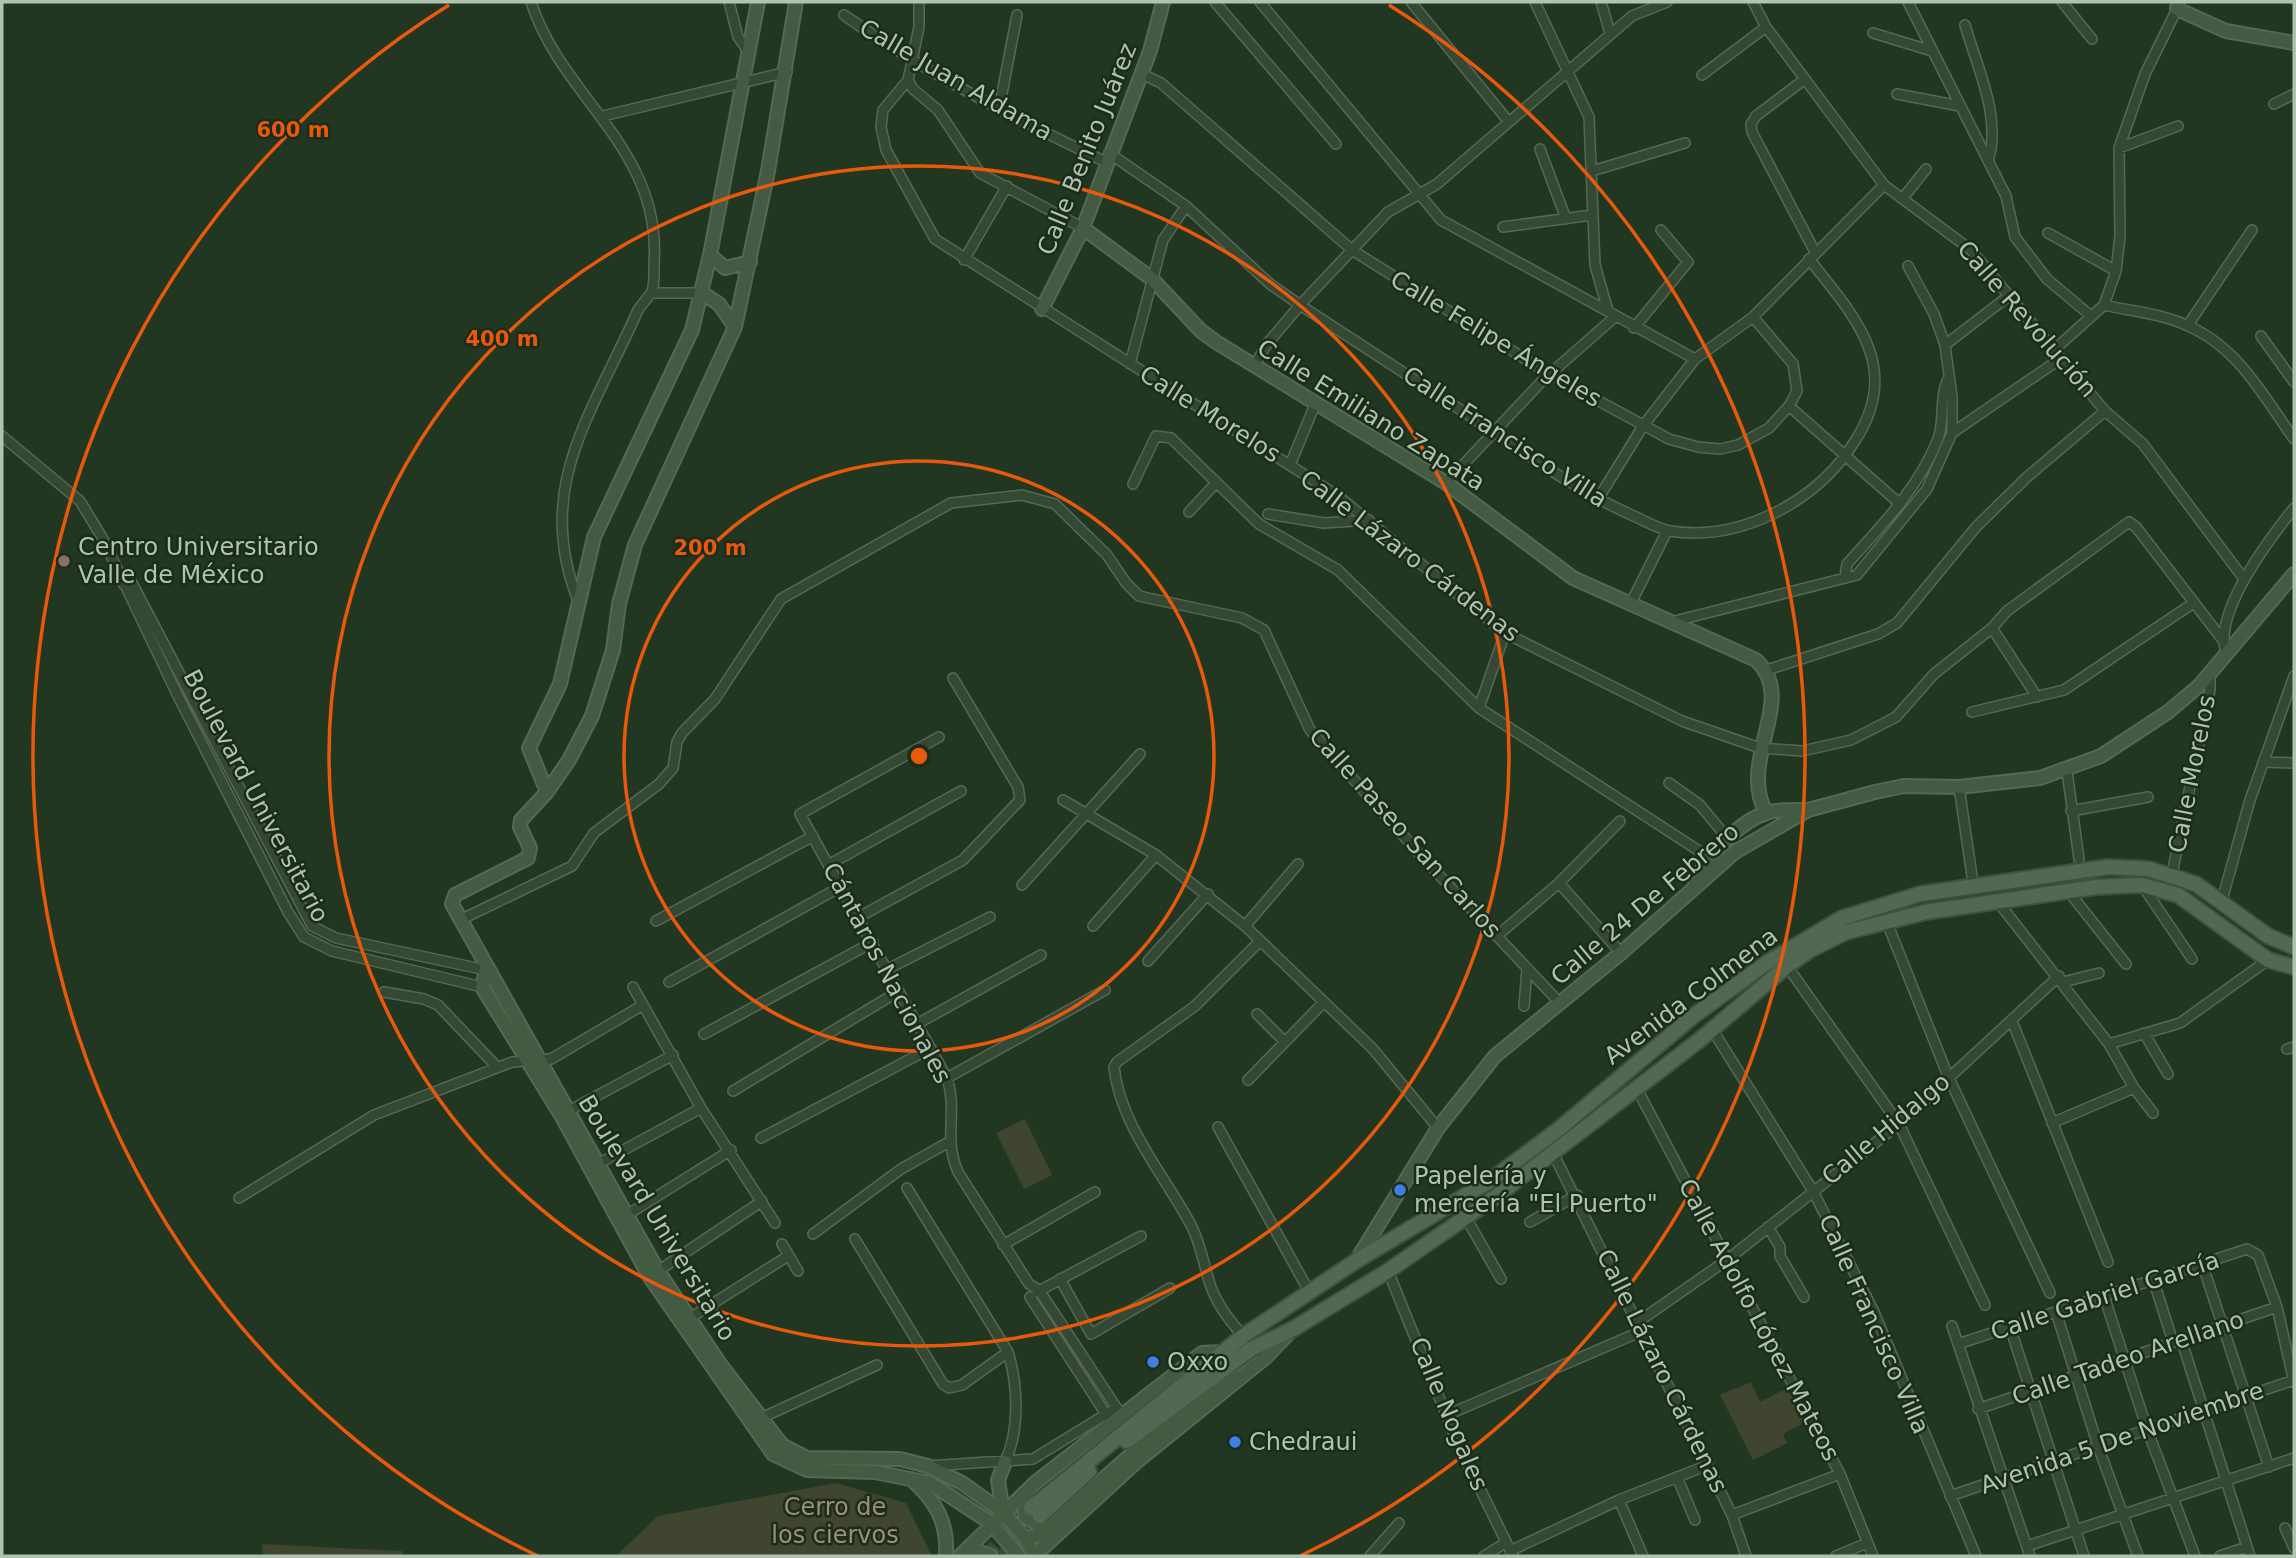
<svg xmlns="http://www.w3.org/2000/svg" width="2296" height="1558" font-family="'DejaVu Sans',sans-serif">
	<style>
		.green { fill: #40452f }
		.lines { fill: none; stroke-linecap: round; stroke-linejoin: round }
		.primary-tunnel { stroke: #374c36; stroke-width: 14; stroke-dasharray: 14 7; stroke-linecap: butt }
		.street-casing { stroke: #566855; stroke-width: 12 }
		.secondary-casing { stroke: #566855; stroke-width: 16 }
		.primary-casing { stroke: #3f513e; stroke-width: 18 }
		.street { stroke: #354834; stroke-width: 9 }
		.secondary { stroke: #435a43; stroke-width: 12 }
		.primary { stroke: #536852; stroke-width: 14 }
		.ring { fill: none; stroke: #e8590c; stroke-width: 3.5 }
		.education-dot { fill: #8d6e63; stroke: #1b2c1a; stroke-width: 2.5 }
		.shop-dot { fill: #3f7fe0; stroke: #1b2c1a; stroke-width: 2.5 }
		.labels { text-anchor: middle; stroke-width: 5; stroke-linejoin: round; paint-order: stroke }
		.street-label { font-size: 24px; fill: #afc4af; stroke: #1b2c1a }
		.poi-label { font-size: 24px; fill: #afc4af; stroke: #1b2c1a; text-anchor: start }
		.park-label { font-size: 24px; fill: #9f8e76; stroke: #1b2c1a }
		.centre { fill: #e8590c; stroke: #1b2c1a; stroke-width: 3.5 }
		.ring-label { font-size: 21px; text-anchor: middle; font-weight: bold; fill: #e8590c; stroke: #1b2c1a; stroke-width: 5; stroke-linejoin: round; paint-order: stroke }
	</style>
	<rect width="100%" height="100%" fill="#223721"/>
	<!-- green -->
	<path class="green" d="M 1025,1119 L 1052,1175 L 1024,1189 L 996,1133 Z
		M 1751,1382 L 1760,1402 L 1793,1385 L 1811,1419 L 1783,1434 L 1787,1443 L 1753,1460 L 1720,1395 Z
		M 836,1483 L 906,1503 L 932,1556 L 616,1556 L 658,1516 Z
		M 262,1544 L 402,1551 L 403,1556 L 263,1556 Z"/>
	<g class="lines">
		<!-- primary-tunnel -->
		<path class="primary-tunnel" d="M 986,1556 L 1031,1508
			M 1003,1556 L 1040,1516"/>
		<defs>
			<path id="street" d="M 531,2 C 561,97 662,149 654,262 C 654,270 655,287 651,293 C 647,299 642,304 638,310 C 593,413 532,488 579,603
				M 729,2 L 738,37 L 748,51
				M 919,2 L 919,27 L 908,80 L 883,110 L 881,127 L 886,150 L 935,239 L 1338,496 L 1505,633 L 1682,721 L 1760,748 L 1802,751 L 1851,740 L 1896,717 L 1934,674 L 1992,628 L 2007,611 L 2129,522 L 2136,527 L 2222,639
				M 1215,2 L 1336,144
				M 1260,2 L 1441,220 L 1695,359
				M 1411,2 L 1509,122
				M 1535,2 L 1589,117 L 1595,265 L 1608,311
				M 1601,2 L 1610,33
				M 1753,2 L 1766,27 L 1884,185 L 1971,250 L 2105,411 L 2143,444 L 2244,579
				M 1908,2 L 2006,196 L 2015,237 L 2047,279 L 2091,316
				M 2062,2 L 2092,39
				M 844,15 C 926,73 1016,119 1106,162
				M 1965,25 C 1977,67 2002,118 1988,161
				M 1873,33 L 1932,51
				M 1142,74 L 1161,83 L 1352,250 L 1549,374 L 1669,439 L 1698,447 L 1720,449 L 1738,445 L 1769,428 L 1789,406 L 1797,391 L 1793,364 L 1753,317
				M 1702,75 L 1766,27
				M 1805,79 L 1756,116 L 1751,124 L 1752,132 L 1815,252
				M 908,80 L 913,89 L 938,110 L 980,173 L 1083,228
				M 1897,94 L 1960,106
				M 2274,104 L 2294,94
				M 999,109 L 1017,15
				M 603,116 L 787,72
				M 2119,148 L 2178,126
				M 1540,149 L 1566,219
				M 1109,153 L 1186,206 L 1270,284 L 1300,305 C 1364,347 1428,388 1491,430 C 1538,462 1583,494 1636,517 C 1647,522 1659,529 1670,531 C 1741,542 1818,501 1855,441 C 1903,367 1855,317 1809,259
				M 1592,171 L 1685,143
				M 1903,198 L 1926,169
				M 1503,227 L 1592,215
				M 2048,233 L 2116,271
				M 964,260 L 1007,186
				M 652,293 L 702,293
				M 2104,305 L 2116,271 L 2120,236 L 2119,148 L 2145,74 L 2177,9
				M 2104,305 C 2131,311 2163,314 2188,326 C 2238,347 2264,397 2294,439
				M 2188,325 L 2252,230
				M 1634,328 L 1688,262 L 1661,230
				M 2261,336 L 2294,382
				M 1945,345 L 2010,295
				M 2054,350 L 2104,305
				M 1130,364 L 1163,240 L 1186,206
				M 1254,366 L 1267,344 L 1300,305 L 1388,212 L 1437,184 L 1632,16 L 1667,2
				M 1789,406 L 1900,504
				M 1952,433 L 2060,359
				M 2,436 L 80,501 L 103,539 L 178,696 L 288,912 L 304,937 L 332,951 L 482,987
				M 1290,465 L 1316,402
				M 1446,483 L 1543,380 L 1616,316
				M 1133,484 L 1156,436 L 1171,438 L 1259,524 L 1338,570 L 1479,708 L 1710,858
				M 1598,499 L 1643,426 L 1695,359 L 1753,317 L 1884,185
				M 1189,512 L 1216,483
				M 1268,514 L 1324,523 L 1369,520
				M 1845,577 L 1847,564 C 1882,525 1918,489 1938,439 C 1945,420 1939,400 1947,381
				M 124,585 L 132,583 L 312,926 L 336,938 L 486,970
				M 1630,605 L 1667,531
				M 1671,622 L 1857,575 L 1927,489 L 1952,433 L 1952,397 L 1945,345 L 1934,314 L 1908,266
				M 1992,628 L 2037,697
				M 2227,655 C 2210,616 2270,538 2294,508
				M 1767,670 L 1878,634 L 1897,623 L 1976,527 L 2026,478 L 2105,411
				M 1479,708 L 1505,633
				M 1972,712 L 2064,690 L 2192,604
				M 939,737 L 800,814 L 947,1078 C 958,1112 943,1138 958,1172 L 1029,1284 L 1039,1290 L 1122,1416
				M 2263,762 L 2294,763
				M 2067,771 L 2079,859
				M 1669,783 L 1700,805 L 1728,839
				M 1959,787 L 1972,876
				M 1063,800 L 1156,855 L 1245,926 L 1373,1049 L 1438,1128
				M 2071,811 L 2148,797
				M 830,864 L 961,791
				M 2172,874 L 2210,690 L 2210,674
				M 1559,883 L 1621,953
				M 1022,885 L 1140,754
				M 2142,885 L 2192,959
				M 2069,892 L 2126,964
				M 2222,900 L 2250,800 L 2294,676
				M 1998,902 L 2109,1044 L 2134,1088 L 2153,1113
				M 859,917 L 963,860 L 1020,800 L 1018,787 L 953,678
				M 460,920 L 572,866 L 594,833 L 659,784 L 673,768 L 677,742 L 682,733 L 715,699 L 781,599 L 951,503 L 1022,495 L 1055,504 L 1107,555 L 1126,583 L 1139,596 L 1242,618 L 1264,630 L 1310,730 L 1424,859 L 1559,1002
				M 1886,920 L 1948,1076 L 2050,1293
				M 656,921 L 813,836
				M 1093,926 L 1156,855
				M 1245,926 L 1298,864
				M 1498,935 L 1559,883 L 1620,821
				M 1148,961 L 1208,894
				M 1787,966 L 1899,1124 L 1985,1305
				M 886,970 L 990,917
				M 669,982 L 842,886
				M 2063,982 L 2099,973
				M 633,987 L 701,1108 L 775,1223
				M 384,992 L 424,999 L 438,1005 L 497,1067
				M 1524,1006 L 1527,969
				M 1257,1014 L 1285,1042
				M 2012,1021 L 2108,1262
				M 917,1024 L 1041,955
				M 1712,1029 L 1813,1191 L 1874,1312 L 1976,1556
				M 2144,1033 L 2168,1074
				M 704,1034 L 873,942
				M 2109,1044 L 2180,1023 L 2268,960
				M 2287,1049 L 2294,1047
				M 947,1078 L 1105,990
				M 1248,1080 L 1323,1003
				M 1636,1087 L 1840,1474 L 1873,1556
				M 733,1091 L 899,991
				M 563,1114 L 673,1055
				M 2052,1123 L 2134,1088
				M 1218,1127 L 1310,1293
				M 761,1138 L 931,1048
				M 1553,1153 L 1732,1515 L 1746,1556
				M 598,1164 L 701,1108
				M 907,1188 L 1008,1352 C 1018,1385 1020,1430 1005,1462
				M 239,1198 L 374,1115 L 512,1062 L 551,1059 L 643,1005
				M 627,1215 L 731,1150
				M 1465,1216 L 1501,1279
				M 1530,1222 L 1577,1195
				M 1768,1227 L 1780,1247 L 1780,1256 L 1804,1297
				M 813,1234 L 901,1169 L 949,1142
				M 855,1239 L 943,1384 L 949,1388 L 962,1385 L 1008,1352
				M 782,1244 L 798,1271
				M 1003,1245 L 1095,1192
				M 2202,1263 L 2269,1467
				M 658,1271 L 762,1201
				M 1388,1271 L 1458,1444 L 1513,1556
				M 1060,1279 L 1091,1334 L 1170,1288
				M 2153,1279 L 2173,1342
				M 1037,1292 L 1141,1236
				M 2104,1296 L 2147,1429 L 2195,1556
				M 1030,1297 L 1109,1419
				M 2056,1312 L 2098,1446 L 2138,1556
				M 690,1318 L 788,1256
				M 1638,1322 L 1727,1260 L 1899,1124 L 2059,976
				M 1952,1326 L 2030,1556
				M 2010,1327 L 2084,1556
				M 1243,1336 C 1230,1321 1218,1306 1211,1287 C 1204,1267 1201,1244 1191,1225 C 1165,1176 1120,1125 1114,1067 L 1117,1062 L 1195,1006 L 1260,941
				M 2181,1339 L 2250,1556
				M 1958,1344 L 2247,1249 L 2258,1255 L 2277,1307 L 2294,1382
				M 1978,1409 L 2277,1307
				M 1447,1415 L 1642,1331
				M 759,1419 L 877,1365
				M 928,1466 L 1033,1459 L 1116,1408
				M 1677,1477 L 1695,1520
				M 1950,1496 L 2294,1380
				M 1619,1500 L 1643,1556
				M 1732,1515 L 1840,1474
				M 2285,1528 L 2294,1548
				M 2027,1546 L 2294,1458
				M 1510,1551 L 1619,1500 L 1708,1465
				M 1370,1556 L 1399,1523
				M 1484,1556 L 1505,1543
				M 1836,1556 L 1867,1543
				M 2220,1556 L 2247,1547"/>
			<path id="secondary" d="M 796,2 L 768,171 L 735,327 L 635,545 L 619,604 L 613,650 L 592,716 L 569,760 L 547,792 L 521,820 L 520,827 L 530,848 L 528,858 L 455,895 L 452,904 L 658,1271 L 720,1364 L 782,1445 L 807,1458 L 900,1459 L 928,1466 L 962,1483 L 1003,1512 L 1025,1538 L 1034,1555
				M 2178,2 L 2177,9 L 2226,31 L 2294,43
				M 1083,228 L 1152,279 L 1201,331 L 1216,342 L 1446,483 L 1573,578 L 1756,660 C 1799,700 1737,758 1766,813
				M 710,255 L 725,268 L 750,262
				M 702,293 L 719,304 L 735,327
				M 1042,309 L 1083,228 L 1150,51 L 1163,2
				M 547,792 L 529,748 L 560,684 L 594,537 L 692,330 L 710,255 L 758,2
				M 1695,882 C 1709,854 1739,821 1769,812 C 1781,809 1795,810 1808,810
				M 486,970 L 482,987 L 561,1115 L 649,1276 L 773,1454 L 807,1470 L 875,1472 L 930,1483 L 991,1523 L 1019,1556
				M 1356,1261 L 1438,1128 L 1495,1056 L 1621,953 L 1735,852 L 1808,810 L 1875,792 L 1904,786 L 1959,787 L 2040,778 L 2101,756 L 2168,712 L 2200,685 L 2294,574
				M 911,1479 C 936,1501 948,1522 946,1556
				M 1030,1490 L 1024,1502 L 1025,1516 L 1040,1526 L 1052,1527
				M 1003,1512 L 998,1480 L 1005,1462
				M 1025,1538 L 1040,1535 L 1169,1421 L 1232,1373
				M 962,1554 L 980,1552 L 991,1556
				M 960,1556 L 1036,1482 L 1202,1353 L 1221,1352
				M 1034,1556 L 1135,1463 L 1266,1357 L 1289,1333"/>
			<path id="primary" d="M 1126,1441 L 1251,1349 L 1293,1329 L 1388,1271 L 1498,1195 L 1702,1038 L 1787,966 L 1810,950 L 1846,932 L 1926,912 L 2096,887 L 2142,885 L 2178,895 L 2268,960 L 2294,967
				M 1031,1508 L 1243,1336 L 1356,1261 L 1488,1182 L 1559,1129 L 1692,1017 L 1765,964 L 1842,918 L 1920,894 L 2108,867 L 2149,869 L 2196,884 L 2268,936 L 2294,947
				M 1040,1516 L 1089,1471"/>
		</defs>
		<!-- street casing -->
		<use href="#street" class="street-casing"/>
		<!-- secondary casing -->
		<use href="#secondary" class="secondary-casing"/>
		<!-- primary casing -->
		<use href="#primary" class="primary-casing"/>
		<!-- street -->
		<use href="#street" class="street"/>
		<!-- secondary -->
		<use href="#secondary" class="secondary"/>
		<!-- primary -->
		<use href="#primary" class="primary"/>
	</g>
	<!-- distance rings -->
	<g class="ring">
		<circle cx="919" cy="756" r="295"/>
		<circle cx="919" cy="756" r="590"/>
		<path d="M538 1556A886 886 0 0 1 449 5M1389 5A886 886 0 0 1 1300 1556"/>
	</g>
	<!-- markers -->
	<circle class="education-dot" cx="64" cy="561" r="7"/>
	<g class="shop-dot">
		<circle cx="1400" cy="1190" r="7"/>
		<circle cx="1153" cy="1362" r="7"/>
		<circle cx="1235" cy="1442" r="7"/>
	</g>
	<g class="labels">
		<!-- street labels -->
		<g class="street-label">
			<text transform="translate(956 80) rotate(30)" y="8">Calle Juan Aldama</text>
			<text transform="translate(1087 149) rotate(-68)" y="8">Calle Benito Juárez</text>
			<text transform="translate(2027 319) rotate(49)" y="8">Calle Revolución</text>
			<text transform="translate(1496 339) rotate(31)" y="8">Calle Felipe Ángeles</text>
			<text transform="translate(1210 414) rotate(32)" y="8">Calle Morelos</text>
			<text transform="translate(1371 415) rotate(32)" y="8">Calle Emiliano Zapata</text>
			<text transform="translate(1505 437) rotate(33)" y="8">Calle Francisco Villa</text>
			<text transform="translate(1410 556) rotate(37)" y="8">Calle Lázaro Cárdenas</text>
			<text transform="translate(2192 774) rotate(-79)" y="8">Calle Morelos</text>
			<text transform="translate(256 796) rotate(62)" y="8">Boulevard Universitario</text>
			<text transform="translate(1405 833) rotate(48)" y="8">Calle Paseo San Carlos</text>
			<text transform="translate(1645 904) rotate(-40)" y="8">Calle 24 De Febrero</text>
			<text transform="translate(887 973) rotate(62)" y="8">Cántaros Nacionales</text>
			<text transform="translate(1691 996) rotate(-37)" y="8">Avenida Colmena</text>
			<text transform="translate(1886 1129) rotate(-40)" y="8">Calle Hidalgo</text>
			<text transform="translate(657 1218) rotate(59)" y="8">Boulevard Universitario</text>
			<text transform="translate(2105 1296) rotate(-18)" y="8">Calle Gabriel García</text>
			<text transform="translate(1759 1320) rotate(62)" y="8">Calle Adolfo López Mateos</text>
			<text transform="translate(1874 1324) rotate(66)" y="8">Calle Francisco Villa</text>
			<text transform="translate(2128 1358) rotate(-19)" y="8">Calle Tadeo Arellano</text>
			<text transform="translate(1662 1371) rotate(64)" y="8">Calle Lázaro Cárdenas</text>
			<text transform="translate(1449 1414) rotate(67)" y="8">Calle Nogales</text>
			<text transform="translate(2122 1438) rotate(-19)" y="8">Avenida 5 De Noviembre</text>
		</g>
		<!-- poi labels -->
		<g class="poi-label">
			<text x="78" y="555">Centro Universitario<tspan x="78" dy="28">Valle de México</tspan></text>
			<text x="1414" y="1184">Papelería y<tspan x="1414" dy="28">mercería "El Puerto"</tspan></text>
			<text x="1167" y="1370">Oxxo</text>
			<text x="1249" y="1450">Chedraui</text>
		</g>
		<!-- park labels -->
		<g class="park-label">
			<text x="835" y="1515">Cerro de<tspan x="835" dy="28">los ciervos</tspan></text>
		</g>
	</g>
	<circle cx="919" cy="756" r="10" class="centre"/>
	<g class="ring-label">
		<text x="293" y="137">600 m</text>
		<text x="502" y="346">400 m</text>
		<text x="710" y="555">200 m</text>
	</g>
	<!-- border -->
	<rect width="2296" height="1558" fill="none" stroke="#afc4af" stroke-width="7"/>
</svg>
